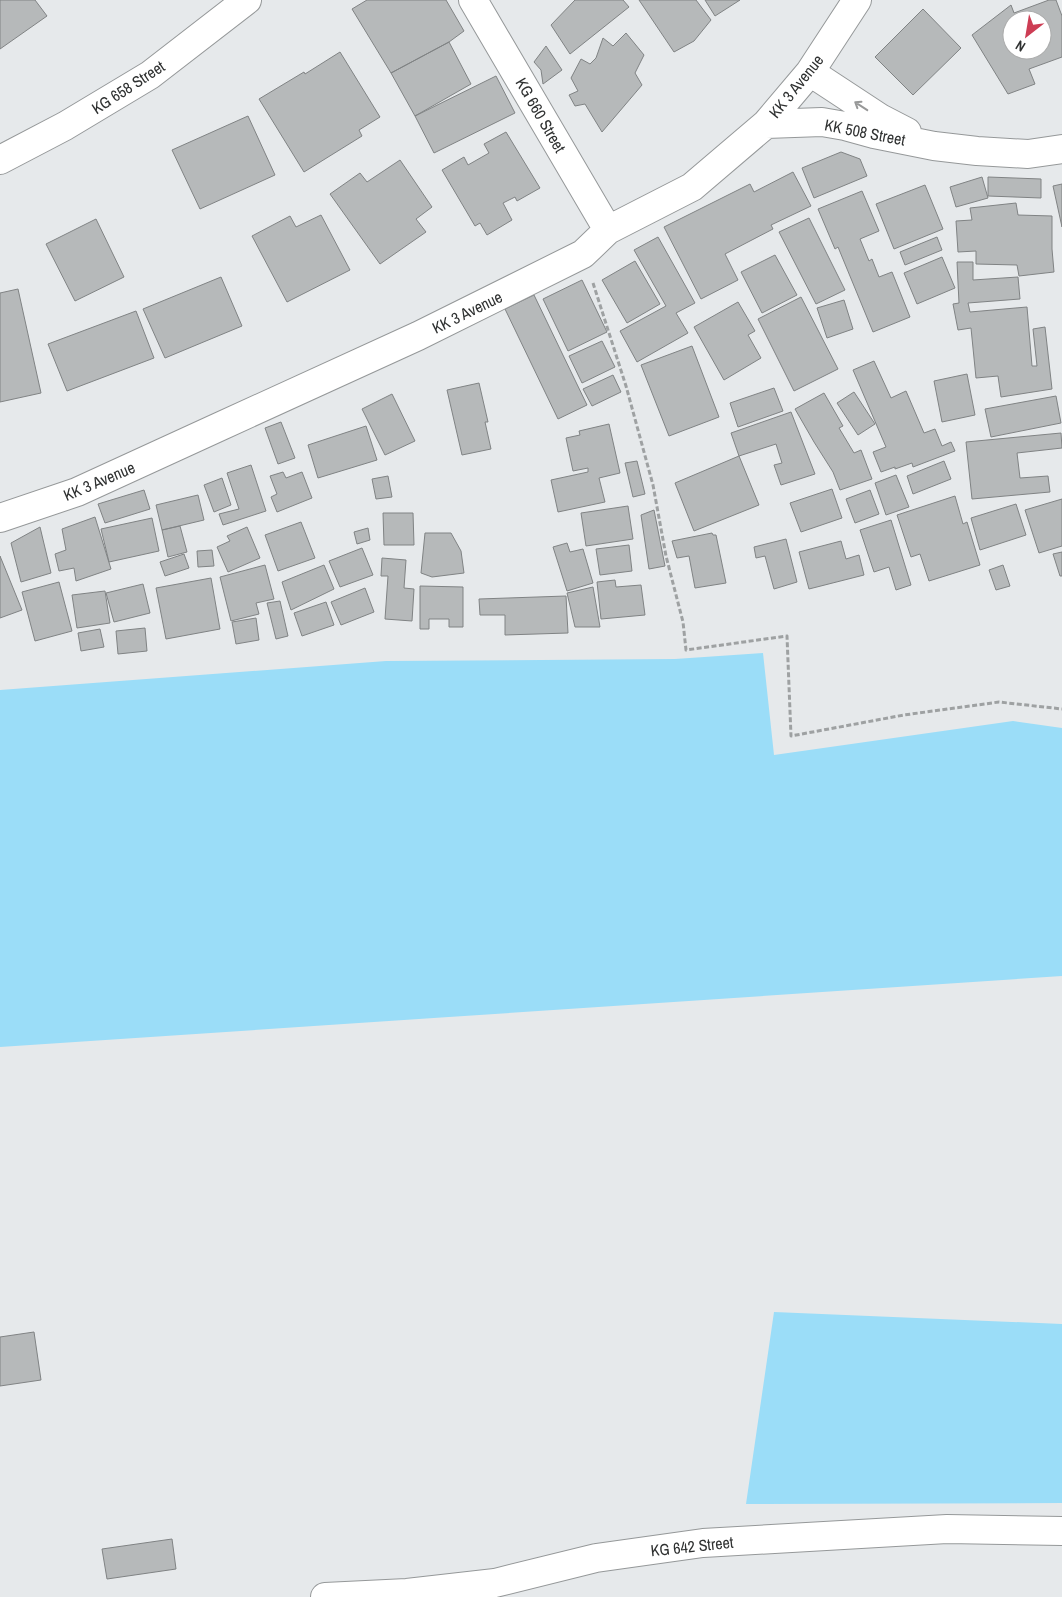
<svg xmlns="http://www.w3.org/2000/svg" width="1062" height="1597" font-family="'Archivo Narrow',sans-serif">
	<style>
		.green { fill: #9bddf8 }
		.building { fill: #b6b9ba; stroke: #808384; fill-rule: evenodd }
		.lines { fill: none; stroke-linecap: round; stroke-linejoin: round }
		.minor-casing { stroke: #959899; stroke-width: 30 }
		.path { stroke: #9ea1a2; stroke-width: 3; stroke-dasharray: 5 2.5; stroke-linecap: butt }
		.minor { stroke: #fff; stroke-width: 28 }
		.oneway { stroke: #979898 }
		.labels { text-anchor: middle; stroke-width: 5; stroke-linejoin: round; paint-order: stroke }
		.street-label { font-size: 16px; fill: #2f3131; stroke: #fff }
	</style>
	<rect width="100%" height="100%" fill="#e6e9eb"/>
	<!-- green -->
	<path class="green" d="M 763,653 L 774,755 L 1013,721 L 1062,728 L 1062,976 L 0,1047 L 0,690 L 386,661 L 675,659 Z
		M 774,1312 L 1062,1324 L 1062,1503 L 746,1504 Z"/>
	<!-- building -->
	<path class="building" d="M 0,0 L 35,0 L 47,16 L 0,49 Z
		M 367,0 L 446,0 L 464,31 L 449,42 L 391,73 L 352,9 Z
		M 575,0 L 623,0 L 629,7 L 570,54 L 551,25 Z
		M 639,0 L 696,0 L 711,20 L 694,41 L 674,52 Z
		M 705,0 L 740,0 L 715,16 Z
		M 1049,0 L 1056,0 L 1062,16 L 1062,57 L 1029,69 L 1035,84 L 1008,94 L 972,35 L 1011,5 L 1014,13 ZM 1012,20 L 1042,20 L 1042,50 L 1012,50 Z
		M 923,9 L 961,48 L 913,95 L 875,57 Z
		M 626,33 L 644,55 L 635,73 L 642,85 L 602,132 L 585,104 L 575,106 L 569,95 L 578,91 L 571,78 L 581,59 L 590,64 L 596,58 L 603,38 L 613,46 Z
		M 449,42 L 471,84 L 415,116 L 391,73 Z
		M 546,46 L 562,70 L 543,84 L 541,70 L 534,62 Z
		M 340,52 L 380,117 L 359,130 L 362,136 L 304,172 L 259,99 L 304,72 L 305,74 Z
		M 496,76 L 515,113 L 434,153 L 415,116 Z
		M 248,116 L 275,175 L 200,209 L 172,150 Z
		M 506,132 L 540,188 L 517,201 L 515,197 L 503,203 L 512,220 L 487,235 L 480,223 L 475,226 L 442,170 L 464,157 L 468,165 L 489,153 L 484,144 Z
		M 841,152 L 860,159 L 867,176 L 814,198 L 802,168 Z
		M 400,160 L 432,207 L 416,219 L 426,232 L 380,264 L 330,194 L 360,173 L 367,182 Z
		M 793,172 L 811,206 L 771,225 L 773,229 L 725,254 L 738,280 L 701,299 L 664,227 L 750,184 L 754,192 Z
		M 982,177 L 988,198 L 956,207 L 950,187 Z
		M 988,177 L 1041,179 L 1041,198 L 988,196 Z
		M 1062,184 L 1062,227 L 1053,186 Z
		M 925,185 L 943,229 L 894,249 L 876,204 Z
		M 862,191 L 879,231 L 860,239 L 869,261 L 872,259 L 879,277 L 892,272 L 910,317 L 873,332 L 838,247 L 835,249 L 818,209 Z
		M 1016,203 L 1018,215 L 1052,216 L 1052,249 L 1054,272 L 1019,276 L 1017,265 L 976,264 L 976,251 L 958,252 L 956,221 L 972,220 L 970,208 Z
		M 321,215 L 350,270 L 287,302 L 252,236 L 290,216 L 296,227 Z
		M 809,218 L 845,290 L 816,304 L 779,232 Z
		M 96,219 L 124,277 L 75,301 L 46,244 Z
		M 658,237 L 695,303 L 676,313 L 688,333 L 637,362 L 620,331 L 666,306 L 634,250 Z
		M 937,237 L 942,250 L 905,265 L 900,252 Z
		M 775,255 L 797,295 L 762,313 L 741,272 Z
		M 942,257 L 955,288 L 917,304 L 904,273 Z
		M 635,261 L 660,304 L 627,323 L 602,280 Z
		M 957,262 L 973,262 L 973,280 L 1018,277 L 1020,299 L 968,303 L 970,312 L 1027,307 L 1032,366 L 1037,366 L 1033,329 L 1045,327 L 1052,389 L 1001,397 L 998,376 L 976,378 L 971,328 L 958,330 L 953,304 L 959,303 Z
		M 221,277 L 242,326 L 165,358 L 143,309 Z
		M 582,280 L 607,332 L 568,351 L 543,299 Z
		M 18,289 L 41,393 L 0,402 L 0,293 Z
		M 534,295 L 587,405 L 558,419 L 505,309 Z
		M 801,297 L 838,369 L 794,391 L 758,319 Z
		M 844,300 L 853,329 L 827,338 L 817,308 Z
		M 738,302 L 755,331 L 748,335 L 761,358 L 724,380 L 694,327 Z
		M 136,311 L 154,358 L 67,391 L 48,344 Z
		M 602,341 L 615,367 L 582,383 L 569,356 Z
		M 692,346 L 719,417 L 669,436 L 641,365 Z
		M 874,361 L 891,398 L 906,391 L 924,433 L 935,429 L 942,446 L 951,442 L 955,451 L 913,467 L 912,463 L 895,469 L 895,467 L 881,472 L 873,452 L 886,447 L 853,370 Z
		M 967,374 L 975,415 L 942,422 L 934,381 Z
		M 613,375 L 621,392 L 592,406 L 583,389 Z
		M 479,383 L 488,422 L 485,422 L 491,449 L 462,455 L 447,390 Z
		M 774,388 L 783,411 L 738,427 L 730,403 Z
		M 854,392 L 875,424 L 858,435 L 837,403 Z
		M 824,393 L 843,426 L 839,428 L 854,453 L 861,450 L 872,479 L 840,490 L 833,472 L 814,442 L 795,409 Z
		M 392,394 L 415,441 L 385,455 L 362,409 Z
		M 1056,396 L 1061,423 L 991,437 L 985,409 Z
		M 791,412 L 815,474 L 781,485 L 774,465 L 782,463 L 776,444 L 739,456 L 731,433 Z
		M 281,422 L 295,458 L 278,464 L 265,428 Z
		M 609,424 L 620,473 L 599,478 L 605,502 L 558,512 L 551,480 L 588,472 L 588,468 L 573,471 L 566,438 L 580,435 L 579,431 Z
		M 366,426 L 377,460 L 318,478 L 308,445 Z
		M 1061,433 L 1062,448 L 1017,453 L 1020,478 L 1048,476 L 1050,492 L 972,499 L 966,442 Z
		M 739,456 L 759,505 L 694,531 L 675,483 Z
		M 637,461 L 645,494 L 633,497 L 625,463 Z
		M 944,461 L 951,479 L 913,494 L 907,476 Z
		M 251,465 L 266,511 L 223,525 L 219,514 L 239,509 L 227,473 Z
		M 283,472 L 286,478 L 302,472 L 312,498 L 277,512 L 271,497 L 277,494 L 270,476 Z
		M 896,475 L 909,507 L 886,515 L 875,483 Z
		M 388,476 L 392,497 L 376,499 L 372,479 Z
		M 222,478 L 231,505 L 214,512 L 204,485 Z
		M 832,489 L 842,518 L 801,532 L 790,503 Z
		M 144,490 L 150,509 L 105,523 L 98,504 Z
		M 870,490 L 879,514 L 855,523 L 846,499 Z
		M 198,495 L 204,520 L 162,530 L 156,505 Z
		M 955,496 L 963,524 L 967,522 L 980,565 L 929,581 L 920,554 L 911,557 L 897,515 Z
		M 1062,499 L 1062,546 L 1039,553 L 1025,510 Z
		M 1016,504 L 1026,535 L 980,550 L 971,518 Z
		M 628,506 L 633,539 L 586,546 L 581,513 Z
		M 654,510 L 665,566 L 649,569 L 641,515 Z
		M 383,513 L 413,513 L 414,545 L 384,545 Z
		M 95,517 L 111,569 L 76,581 L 74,568 L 59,571 L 55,554 L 66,550 L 62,529 Z
		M 152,518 L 159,551 L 109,562 L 101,529 Z
		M 891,520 L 911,585 L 896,590 L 889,567 L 874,572 L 860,530 Z
		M 301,522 L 315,558 L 278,571 L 265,535 Z
		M 180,526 L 187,552 L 168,557 L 162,530 Z
		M 40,527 L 51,573 L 21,582 L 11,543 Z
		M 247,527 L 260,558 L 228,572 L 217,547 L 230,541 L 227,536 Z
		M 368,528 L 370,540 L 357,544 L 354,532 Z
		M 425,533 L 451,533 L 461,551 L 464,573 L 432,577 L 421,573 Z
		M 712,533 L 713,535 L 716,535 L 726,583 L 695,588 L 689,556 L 677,558 L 672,541 Z
		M 786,539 L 797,582 L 774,589 L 765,556 L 756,558 L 754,547 Z
		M 841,541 L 846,559 L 859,555 L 864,575 L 809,589 L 799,552 Z
		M 567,543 L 570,552 L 583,549 L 593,583 L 567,591 L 553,547 Z
		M 629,545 L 632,571 L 600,575 L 596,549 Z
		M 362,548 L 373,575 L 340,587 L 329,561 Z
		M 212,550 L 214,566 L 198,567 L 197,551 Z
		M 1062,552 L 1062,576 L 1060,576 L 1053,554 Z
		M 184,554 L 189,568 L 165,576 L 160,562 Z
		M 0,556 L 22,610 L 0,618 Z
		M 382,558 L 406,560 L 404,588 L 414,589 L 412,621 L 385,619 L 388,576 L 381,576 Z
		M 265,565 L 274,599 L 256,603 L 259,614 L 231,621 L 220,577 Z
		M 324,565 L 334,589 L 291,610 L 282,582 Z
		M 1003,565 L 1010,586 L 996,590 L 989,570 Z
		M 211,578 L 220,629 L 166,639 L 156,588 Z
		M 615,580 L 616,587 L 641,585 L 645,615 L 601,619 L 597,582 Z
		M 59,582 L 72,631 L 35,641 L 22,592 Z
		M 143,584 L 150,613 L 114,622 L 106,593 Z
		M 420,586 L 463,587 L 463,627 L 449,627 L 449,619 L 429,619 L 429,629 L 420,629 Z
		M 593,587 L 600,627 L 575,627 L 567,593 Z
		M 365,588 L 374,612 L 341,625 L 331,602 Z
		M 105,591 L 110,623 L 77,628 L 72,595 Z
		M 566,596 L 568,633 L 505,635 L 505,615 L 480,615 L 479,599 Z
		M 280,601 L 288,636 L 276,639 L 267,603 Z
		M 326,602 L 334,625 L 302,636 L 294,613 Z
		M 256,618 L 259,640 L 236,644 L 232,622 Z
		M 145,628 L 147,651 L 118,654 L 116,631 Z
		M 100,629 L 104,647 L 81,651 L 78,633 Z
		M 34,1332 L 41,1380 L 0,1386 L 0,1337 Z
		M 172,1539 L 176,1569 L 107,1579 L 102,1549 Z"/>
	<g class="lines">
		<defs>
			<path id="minor" d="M 473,0 L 608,230
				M 810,72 L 880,118 L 907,132
				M 766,124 L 822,122 L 845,126 L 874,134 L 934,146 L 977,151 L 1028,154 L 1062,149
				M 0,160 L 65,126 L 150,75 L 247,0
				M 0,518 L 77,492 L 221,426 L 418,336 L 583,254 L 608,230 L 692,187 L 766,124 L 810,72 L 857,0
				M 325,1597 L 407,1593 L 495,1583 L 596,1558 L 703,1543 L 947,1529 L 1062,1531"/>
		</defs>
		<!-- minor casing -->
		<use href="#minor" class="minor-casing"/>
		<!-- path -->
		<path class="path" d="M 593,283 L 626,386 L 653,485 L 666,556 L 683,622 L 686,650 L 787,636 L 791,736 L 904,715 L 999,702 L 1062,709"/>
		<!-- minor -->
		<use href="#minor" class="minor"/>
	</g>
	<!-- one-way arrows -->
	<defs><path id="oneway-shaft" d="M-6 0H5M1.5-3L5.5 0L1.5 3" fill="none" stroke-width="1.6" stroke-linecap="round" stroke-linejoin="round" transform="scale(1.25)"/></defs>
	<use class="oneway" href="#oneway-shaft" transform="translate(861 106) rotate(-147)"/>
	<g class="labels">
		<!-- street labels -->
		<g class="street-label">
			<text transform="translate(796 86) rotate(-51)" y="6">KK 3 Avenue</text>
			<text transform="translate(128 87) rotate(-33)" y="6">KG 658 Street</text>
			<text transform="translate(541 115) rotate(60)" y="6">KG 660 Street</text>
			<text transform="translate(865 132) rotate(11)" y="6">KK 508 Street</text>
			<text transform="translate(467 312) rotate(-26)" y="6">KK 3 Avenue</text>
			<text transform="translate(99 481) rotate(-23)" y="6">KK 3 Avenue</text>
			<text transform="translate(692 1546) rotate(-6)" y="6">KG 642 Street</text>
		</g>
	</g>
	<!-- north arrow -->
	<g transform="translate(1027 35) rotate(211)"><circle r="24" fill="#ffffff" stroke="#acadad"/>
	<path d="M0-4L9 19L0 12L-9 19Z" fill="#cd3d54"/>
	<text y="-8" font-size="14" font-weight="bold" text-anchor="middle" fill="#2f3131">N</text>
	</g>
</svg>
